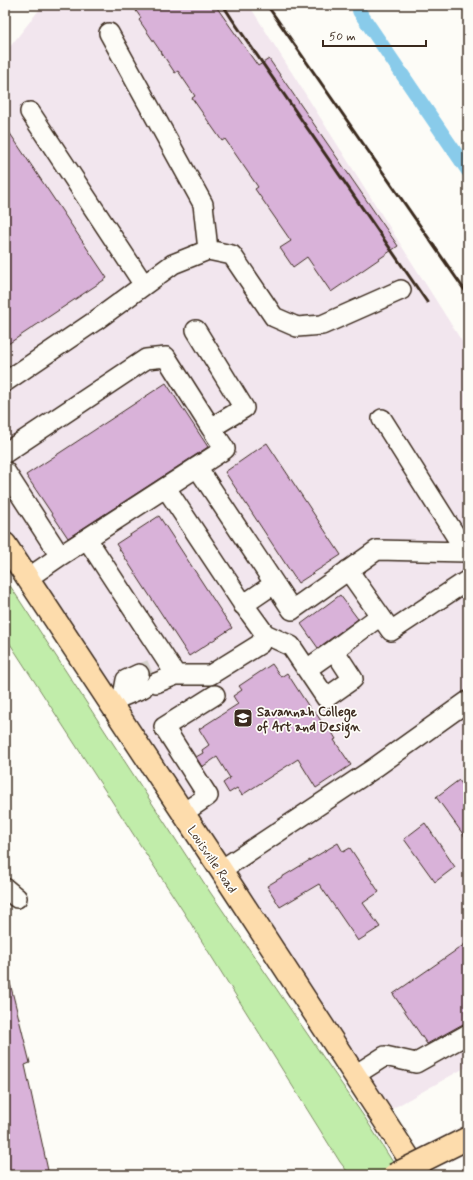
<svg xmlns="http://www.w3.org/2000/svg" width="473" height="1180" font-family="Mynerve,sans-serif">
	<style>
		.built { fill: #f2e6ee }
		.green { fill: #c1edaa; stroke: #7e8c64 }
		.lines { fill: none; stroke-linecap: round; stroke-linejoin: round }
		.canal { stroke: #89cbea; stroke-width: 14 }
		.building { fill: #d9b2d9; stroke: #3b2a1e }
		.minor-tunnel { stroke: #d6d2cc; stroke-width: 19; stroke-dasharray: 19 10; stroke-linecap: butt }
		.minor-casing { stroke: #3b2a1e; stroke-width: 22 }
		.major-casing { stroke: #3b2a1e; stroke-width: 25 }
		.minor { stroke: #fdfcf7; stroke-width: 19 }
		.major { stroke: #fddcac; stroke-width: 22 }
		.rail { stroke: #3b2a1e; stroke-width: 3 }
		.highway-bridge-casing { stroke: #3b2a1e; stroke-width: 25; stroke-linecap: butt }
		.highway-bridge { stroke: #fddcac; stroke-width: 22 }
		.labels { text-anchor: middle; stroke-width: 3.5; stroke-linejoin: round; paint-order: stroke }
		.poi-label { font-size: 13px; font-weight: bold; fill: #3b2a1e; stroke: #fdfcf7; text-anchor: start }
		.street-label { font-size: 13px; fill: #3b2a1e; stroke: #fdfcf7 }
	</style>
	<rect width="100%" height="100%" fill="#fdfcf7"/>
	<filter id="ink" filterUnits="userSpaceOnUse"><feTurbulence type="fractalNoise" baseFrequency=".025" numOctaves="2"/><feDisplacementMap in="SourceGraphic" scale="8" xChannelSelector="R" yChannelSelector="G"/><feConvolveMatrix kernelMatrix="1 2 1 2 8 2 1 2 1" color-interpolation-filters="sRGB"/></filter>
	<g filter="url(#ink)">
		<!-- built -->
		<path class="built" d="M 41,5 L 249,5 L 468,351 L 468,1066 L 381,1115 L 5,544 L 5,53 L 39,10 Z"/>
		<!-- green -->
		<path class="green" d="M 5,578 L 210,892 L 365,1118 L 401,1175 L 350,1175 L 340,1162 L 183,911 L 5,636 Z"/>
		<g class="lines">
			<!-- canal -->
			<path class="canal" d="M 359,11 L 468,171"/>
		</g>
		<!-- building -->
		<path class="building" d="M 132,5 L 215,5 L 258,66 L 269,59 L 398,246 L 331,292 L 307,257 L 293,267 L 280,248 L 291,241 L 255,189 L 258,187 L 225,139 L 222,141 L 192,98 L 195,96 L 178,71 L 175,73 L 165,58 L 139,20 L 141,18 Z
			M 5,126 L 107,278 L 5,346 Z
			M 166,383 L 208,447 L 68,538 L 26,475 Z
			M 267,443 L 341,555 L 298,583 L 225,472 Z
			M 159,516 L 232,628 L 189,656 L 116,544 Z
			M 340,595 L 358,619 L 318,648 L 301,624 Z
			M 272,664 L 281,677 L 287,673 L 313,713 L 315,712 L 325,727 L 328,726 L 336,739 L 334,740 L 351,765 L 316,788 L 298,759 L 242,795 L 237,788 L 229,793 L 223,783 L 230,778 L 217,757 L 202,767 L 196,757 L 203,753 L 202,750 L 209,745 L 199,729 L 238,704 L 233,696 L 242,690 L 239,686 Z
			M 459,780 L 468,793 L 468,841 L 436,797 Z
			M 425,823 L 455,867 L 435,882 L 404,839 Z
			M 338,843 L 343,852 L 350,848 L 379,892 L 363,903 L 380,927 L 358,941 L 319,884 L 280,907 L 267,886 Z
			M 468,942 L 468,1023 L 463,1024 L 427,1044 L 393,994 Z
			M 9,979 L 30,1063 L 25,1065 L 49,1175 L 5,1175 L 5,980 Z"/>
		<g class="lines">
			<!-- minor-tunnel -->
			<path class="minor-tunnel" d="M 139,674 L 151,669"/>
			<defs>
				<path id="minor" d="M 109,33 L 203,204 L 208,250
					M 30,112 L 144,285
					M 5,382 L 95,321 L 173,264 L 208,250 L 232,255 L 274,317 L 297,327 L 322,325 L 401,290
					M 5,453 L 146,359 L 166,357 L 211,428 L 244,408 L 196,330
					M 197,467 L 292,610 L 377,550 L 466,552 L 382,419
					M 5,471 L 60,556 L 225,449 L 211,428
					M 166,488 L 241,601 L 265,634 L 291,646 L 326,698 L 353,679 L 334,650 L 307,669
					M 87,539 L 176,675 L 156,683
					M 348,570 L 391,631 L 468,580
					M 28,578 L 60,556
					M 243,605 L 274,584
					M 334,650 L 380,616
					M 176,675 L 210,675 L 260,644 L 265,634
					M 123,696 L 126,680 L 139,674
					M 109,702 L 143,688
					M 183,813 L 208,796 L 164,727 L 215,695
					M 221,870 L 373,769 L 468,701
					M 5,888 L 17,898
					M 355,1075 L 385,1056 L 416,1063 L 468,1034"/>
				<path id="major" d="M 5,544 L 221,870 L 420,1175"/>
			</defs>
			<!-- minor casing -->
			<use href="#minor" class="minor-casing"/>
			<!-- major casing -->
			<use href="#major" class="major-casing"/>
			<!-- minor -->
			<use href="#minor" class="minor"/>
			<!-- major -->
			<use href="#major" class="major"/>
			<!-- rail -->
			<path class="rail" d="M 223,5 L 232,19 L 427,302
				M 267,5 L 468,295"/>
			<defs>
				<path id="highway-bridge" d="M 394,1175 L 468,1138"/>
			</defs>
			<!-- highway-bridge casing -->
			<use href="#highway-bridge" class="highway-bridge-casing"/>
			<!-- highway-bridge -->
			<use href="#highway-bridge" class="highway-bridge"/>
		</g>
	</g>
	<!-- icons -->
	<defs>
		<symbol id="university-square" viewBox="-11 -11 22 22"><rect x="-9" y="-9" width="18" height="18" rx="4" fill="#3b2a1e" stroke="#fdfcf7"/><path d="M0-5L7-2L0 1L-7-2ZM-4 1L0 2.5L4 1V4Q0 6-4 4Z" fill="#fff"/></symbol>
	</defs>
	<g fill-rule="evenodd">
		<use href="#university-square" x="232" y="707" width="22" height="22"/>
	</g>
	<g class="labels">
		<!-- poi labels -->
		<g class="poi-label">
			<text x="257" y="716">Savannah College<tspan x="257" dy="15">of Art and Design</tspan></text>
		</g>
		<!-- street labels -->
		<g class="street-label">
			<text transform="translate(213 859) rotate(56)" y="5">Louisville Road</text>
		</g>
	</g>
	<!-- margin -->
	<rect width="473" height="1180" fill="none" stroke="#fdfcf7" stroke-width="20"/>
	<rect x="10" y="10" width="453" height="1160" fill="none" stroke="#3b2a1e" stroke-width="1.5" filter="url(#ink)"/>
	<!-- scale -->
	<path d="M323 40v6h103v-6" fill="none" stroke="#3b2a1e" stroke-width="2"/>
	<text x="329" y="40" font-size="12" fill="#3b2a1e" stroke="#fdfcf7" stroke-width="3" paint-order="stroke">50 m</text>
</svg>
